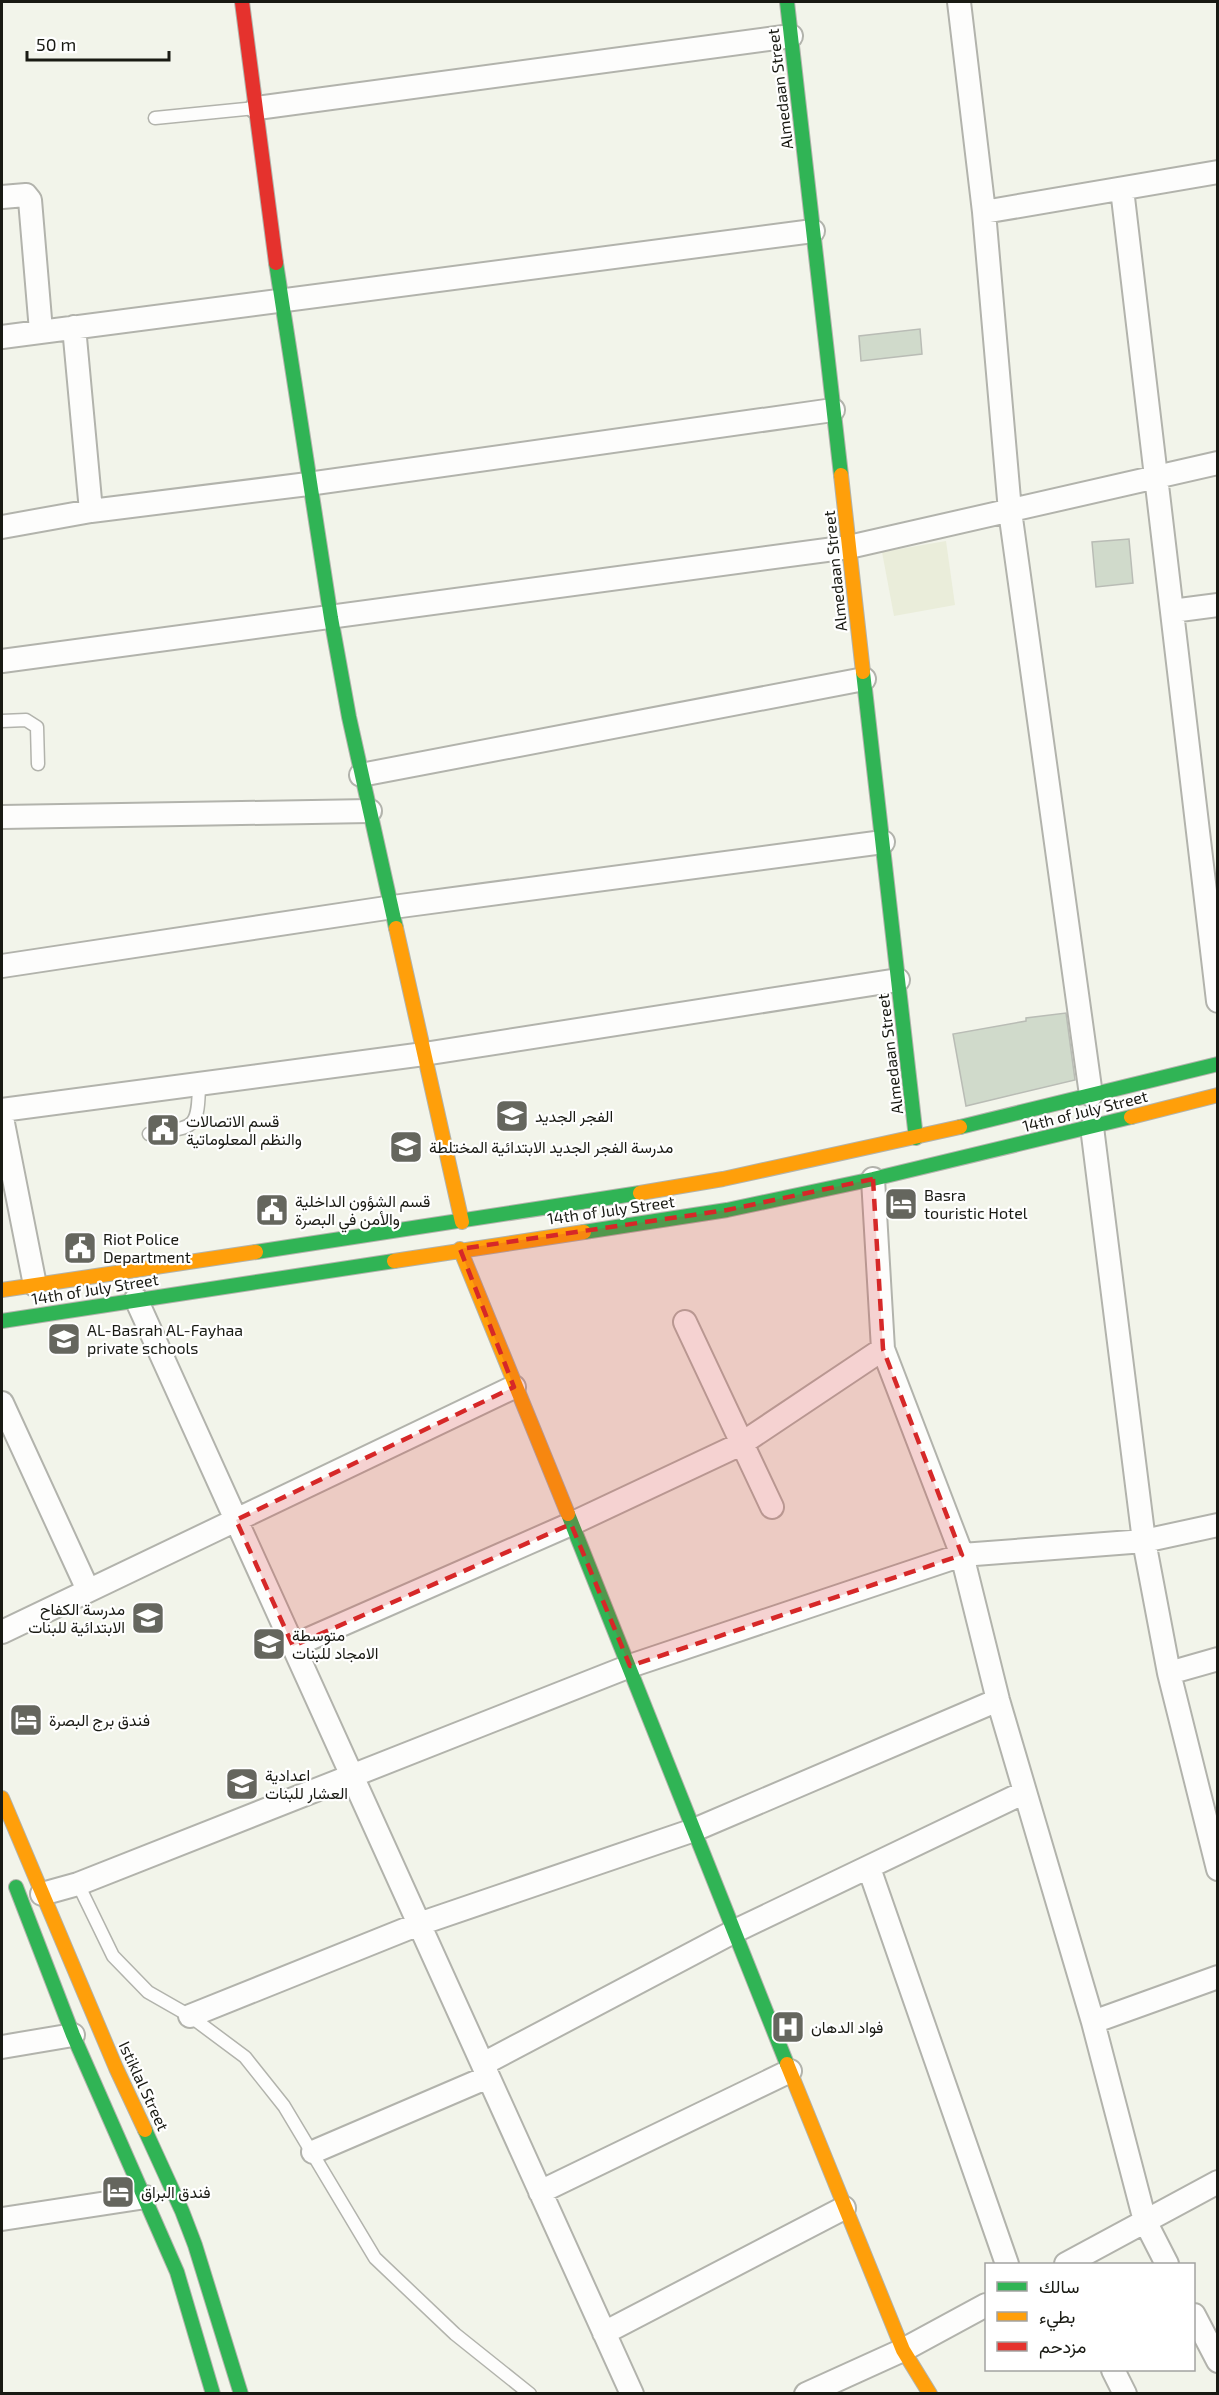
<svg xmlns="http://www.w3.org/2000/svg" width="1219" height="2395" font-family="'Exo 2',Vazirmatn,sans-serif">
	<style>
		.built { fill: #eaedda }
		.building { fill: #d0dacb; stroke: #b9bcb5; stroke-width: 1.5 }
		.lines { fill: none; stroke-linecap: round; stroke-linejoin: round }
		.lane-casing { stroke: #b2b3ac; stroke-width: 15 }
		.street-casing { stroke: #b2b3ac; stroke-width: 26 }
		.fast-casing { stroke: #b2b3ac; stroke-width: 16 }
		.slow-casing { stroke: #b2b3ac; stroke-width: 16 }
		.jam-casing { stroke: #b2b3ac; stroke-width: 16 }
		.lane { stroke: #fdfdfc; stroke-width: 12 }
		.street { stroke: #fdfdfc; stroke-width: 22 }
		.fast { stroke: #30b455; stroke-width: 14 }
		.slow { stroke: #ff9f0a; stroke-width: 14 }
		.jam { stroke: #e5322d; stroke-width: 14 }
		.marked { fill: #d62828; fill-opacity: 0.2; stroke: #d62828; stroke-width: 4.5; stroke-dasharray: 12 8; stroke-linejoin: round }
		.labels { text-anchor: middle; stroke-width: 4.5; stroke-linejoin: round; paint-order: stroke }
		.street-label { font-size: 16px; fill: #191a13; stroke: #fff }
		.poi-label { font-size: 16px; fill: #191a13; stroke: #fff; text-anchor: start }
	</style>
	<rect width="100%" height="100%" fill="#f2f4ea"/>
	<!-- built -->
	<path class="built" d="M 946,541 L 955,605 L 894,616 L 882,552 Z"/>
	<!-- building -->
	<path class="building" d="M 920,329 L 922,354 L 861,361 L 859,336 Z
		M 1129,539 L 1133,583 L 1096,587 L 1092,542 Z
		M 1066,1013 L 1075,1080 L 966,1106 L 953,1034 L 1026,1021 L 1026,1018 Z"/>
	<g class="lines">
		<defs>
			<path id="lane" d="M 155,118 L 256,108
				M 2,721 L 26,720 L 37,727 L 38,764
				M 149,1134 C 194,1126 198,1132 199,1084
				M 78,1884 L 113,1956 L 148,1992 L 190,2016 L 245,2057 L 284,2106 L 375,2258 L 455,2334 L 530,2394"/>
			<path id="street" d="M 959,2 L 984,212 L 1010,511 L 1091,1095
				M 257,108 L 791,36
				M 1122,189 L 1218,1001
				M 2,197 L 26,195 L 30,200 L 41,331
				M 984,212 L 1218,172
				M 74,327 L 91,511
				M 2,337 L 813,231
				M 2,527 L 91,511 L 308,484 L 833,410
				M 1172,611 L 1218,605
				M 2,661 L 849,547 L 1218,463
				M 361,775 L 864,679
				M 2,817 L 370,811
				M 2,966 L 393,907 L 883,842
				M 2,1110 L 424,1054 L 898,980
				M 2,1118 L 35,1285
				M 1092,1127 L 1144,1541 L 1169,1673 L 1218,1869
				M 873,1179 L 883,1349 L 962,1555 L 998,1700 L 1093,2022 L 1145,2221 L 1167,2264
				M 136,1299 L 632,2394
				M 685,1322 L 772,1507
				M 2,1403 L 88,1590
				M 2,1632 L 514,1387
				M 293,1646 L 571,1524 L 741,1444 L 883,1349
				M 1169,1673 L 1218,1659
				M 869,1868 L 1007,2264
				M 42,1894 L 78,1884 L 630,1666 L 962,1555 L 1144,1541 L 1218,1525
				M 190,2016 L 419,1924 L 694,1830 L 998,1700
				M 1093,2022 L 1218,1977
				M 2,2047 L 73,2035
				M 483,2064 L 735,1931 L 1025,1792
				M 313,2152 L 488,2077
				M 540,2192 L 790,2071
				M 2,2219 L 146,2197
				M 1066,2264 L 1218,2182
				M 1194,2315 L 1218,2361
				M 604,2333 L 844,2208
				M 1113,2370 L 1125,2394
				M 806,2394 L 903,2350 L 986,2305"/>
			<path id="fast" d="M 787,2 L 841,475
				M 276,263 L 331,618 L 349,717 L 396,928
				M 863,672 L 916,1138
				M 960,1127 L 1218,1064
				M 584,1232 L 727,1210 L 873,1179 L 1131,1117
				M 256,1252 L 640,1193
				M 2,1321 L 394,1261
				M 568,1514 L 787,2064
				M 16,1887 L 73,2035 L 177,2272 L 213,2394
				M 145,2130 L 182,2211 L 195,2245 L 241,2394"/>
			<path id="slow" d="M 841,475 L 863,672
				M 396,928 L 462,1222
				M 1131,1117 L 1218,1095
				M 640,1193 L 723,1179 L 960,1127
				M 460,1249 L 568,1514
				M 394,1261 L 584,1232
				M 2,1290 L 256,1252
				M 2,1798 L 116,2068 L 145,2130
				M 787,2064 L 903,2350 L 930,2394"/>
			<path id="jam" d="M 242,2 L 276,263"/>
		</defs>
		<!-- lane casing -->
		<use href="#lane" class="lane-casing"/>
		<!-- street casing -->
		<use href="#street" class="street-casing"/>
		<!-- fast casing -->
		<use href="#fast" class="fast-casing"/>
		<!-- slow casing -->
		<use href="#slow" class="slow-casing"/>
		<!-- jam casing -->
		<use href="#jam" class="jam-casing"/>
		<!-- lane -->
		<use href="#lane" class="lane"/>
		<!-- street -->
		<use href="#street" class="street"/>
		<!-- fast -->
		<use href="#fast" class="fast"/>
		<!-- slow -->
		<use href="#slow" class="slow"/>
		<!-- jam -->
		<use href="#jam" class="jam"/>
	</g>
	<!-- marked area -->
	<path class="marked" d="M 873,1179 L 883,1349 L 962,1555 L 630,1666 L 571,1524 L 293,1646 L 236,1520 L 514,1387 L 460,1249 L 727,1210 Z"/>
	<!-- icons -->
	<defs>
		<symbol id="school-square" viewBox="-11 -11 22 22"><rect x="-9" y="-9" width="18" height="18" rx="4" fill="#65665e" stroke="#fff"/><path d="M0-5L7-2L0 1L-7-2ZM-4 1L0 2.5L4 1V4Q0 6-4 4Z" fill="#fff"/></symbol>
		<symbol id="civic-square" viewBox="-11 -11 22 22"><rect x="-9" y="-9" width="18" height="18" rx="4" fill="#65665e" stroke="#fff"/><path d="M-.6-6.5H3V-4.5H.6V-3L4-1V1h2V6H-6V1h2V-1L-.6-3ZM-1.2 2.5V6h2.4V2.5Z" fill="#fff"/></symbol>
		<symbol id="hotel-square" viewBox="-11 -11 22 22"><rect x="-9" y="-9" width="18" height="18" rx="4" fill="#65665e" stroke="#fff"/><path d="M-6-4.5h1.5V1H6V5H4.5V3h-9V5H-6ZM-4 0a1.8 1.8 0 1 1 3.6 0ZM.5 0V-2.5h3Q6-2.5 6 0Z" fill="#fff"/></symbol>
		<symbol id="hospital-square" viewBox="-11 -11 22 22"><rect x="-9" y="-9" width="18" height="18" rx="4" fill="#65665e" stroke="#fff"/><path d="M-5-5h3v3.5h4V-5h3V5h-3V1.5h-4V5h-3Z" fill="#fff"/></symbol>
	</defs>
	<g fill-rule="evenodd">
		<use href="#school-square" x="493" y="1097" width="38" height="38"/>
		<use href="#civic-square" x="144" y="1111" width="38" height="38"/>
		<use href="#school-square" x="387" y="1128" width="38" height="38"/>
		<use href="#hotel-square" x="882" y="1185" width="38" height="38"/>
		<use href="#civic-square" x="253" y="1191" width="38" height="38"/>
		<use href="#civic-square" x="61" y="1229" width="38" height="38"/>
		<use href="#school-square" x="45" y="1320" width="38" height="38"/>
		<use href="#school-square" x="129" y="1599" width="38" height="38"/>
		<use href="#school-square" x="250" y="1625" width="38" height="38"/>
		<use href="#hotel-square" x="7" y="1701" width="38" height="38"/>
		<use href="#school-square" x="223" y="1765" width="38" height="38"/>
		<use href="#hospital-square" x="769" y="2008" width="38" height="38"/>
		<use href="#hotel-square" x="99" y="2173" width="38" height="38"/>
	</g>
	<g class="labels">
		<!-- street labels -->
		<g class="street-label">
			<text transform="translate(780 89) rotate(-97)" y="6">Almedaan Street</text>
			<text transform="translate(835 571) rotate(-96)" y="6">Almedaan Street</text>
			<text transform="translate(890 1054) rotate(-97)" y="6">Almedaan Street</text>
			<text transform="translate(1085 1111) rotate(-14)" y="6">14th of July Street</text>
			<text transform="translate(611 1210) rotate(-8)" y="6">14th of July Street</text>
			<text transform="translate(95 1289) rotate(-9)" y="6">14th of July Street</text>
			<text transform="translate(144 2086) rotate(65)" y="6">Istiklal Street</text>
		</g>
		<!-- poi labels -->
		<g class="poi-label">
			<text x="535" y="1122">الفجر الجديد</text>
			<text x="186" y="1127">قسم الاتصالات<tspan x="186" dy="18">والنظم المعلوماتية</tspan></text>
			<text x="429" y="1153">مدرسة الفجر الجديد الابتدائية المختلطة</text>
			<text x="924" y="1201">Basra<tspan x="924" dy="18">touristic Hotel</tspan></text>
			<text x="295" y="1207">قسم الشؤون الداخلية<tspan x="295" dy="18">والأمن في البصرة</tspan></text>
			<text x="103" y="1245">Riot Police<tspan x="103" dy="18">Department</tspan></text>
			<text x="87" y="1336">AL-Basrah AL-Fayhaa<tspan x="87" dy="18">private schools</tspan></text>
			<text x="125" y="1615" text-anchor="end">مدرسة الكفاح<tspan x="125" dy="18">الابتدائية للبنات</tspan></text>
			<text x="292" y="1641">متوسطة<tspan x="292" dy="18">الامجاد للبنات</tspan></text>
			<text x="49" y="1726">فندق برج البصرة</text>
			<text x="265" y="1781">اعدادية<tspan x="265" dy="18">العشار للبنات</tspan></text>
			<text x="811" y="2033">فواد الدهان</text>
			<text x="141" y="2198">فندق البراق</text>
		</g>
	</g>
	<!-- border -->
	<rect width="1219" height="2395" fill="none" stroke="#191a13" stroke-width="6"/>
	<!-- legend -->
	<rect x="985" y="2263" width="210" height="108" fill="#ffffff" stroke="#a3a3a1" stroke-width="1.5"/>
	<rect x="997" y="2282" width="30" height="9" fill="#30b455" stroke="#a3a3a1" stroke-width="1.5"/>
	<text x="1039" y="2293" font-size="18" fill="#191a13">سالك</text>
	<rect x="997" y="2312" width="30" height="9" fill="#ff9f0a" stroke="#a3a3a1" stroke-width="1.5"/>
	<text x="1039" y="2323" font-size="18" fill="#191a13">بطيء</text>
	<rect x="997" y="2342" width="30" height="9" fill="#e5322d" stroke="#a3a3a1" stroke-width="1.5"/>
	<text x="1039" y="2353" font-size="18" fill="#191a13">مزدحم</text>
	<!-- scale -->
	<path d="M27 51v9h142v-9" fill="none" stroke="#191a13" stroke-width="3"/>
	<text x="36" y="51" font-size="18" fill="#191a13" stroke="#ffffff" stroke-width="4.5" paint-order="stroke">50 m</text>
</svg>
